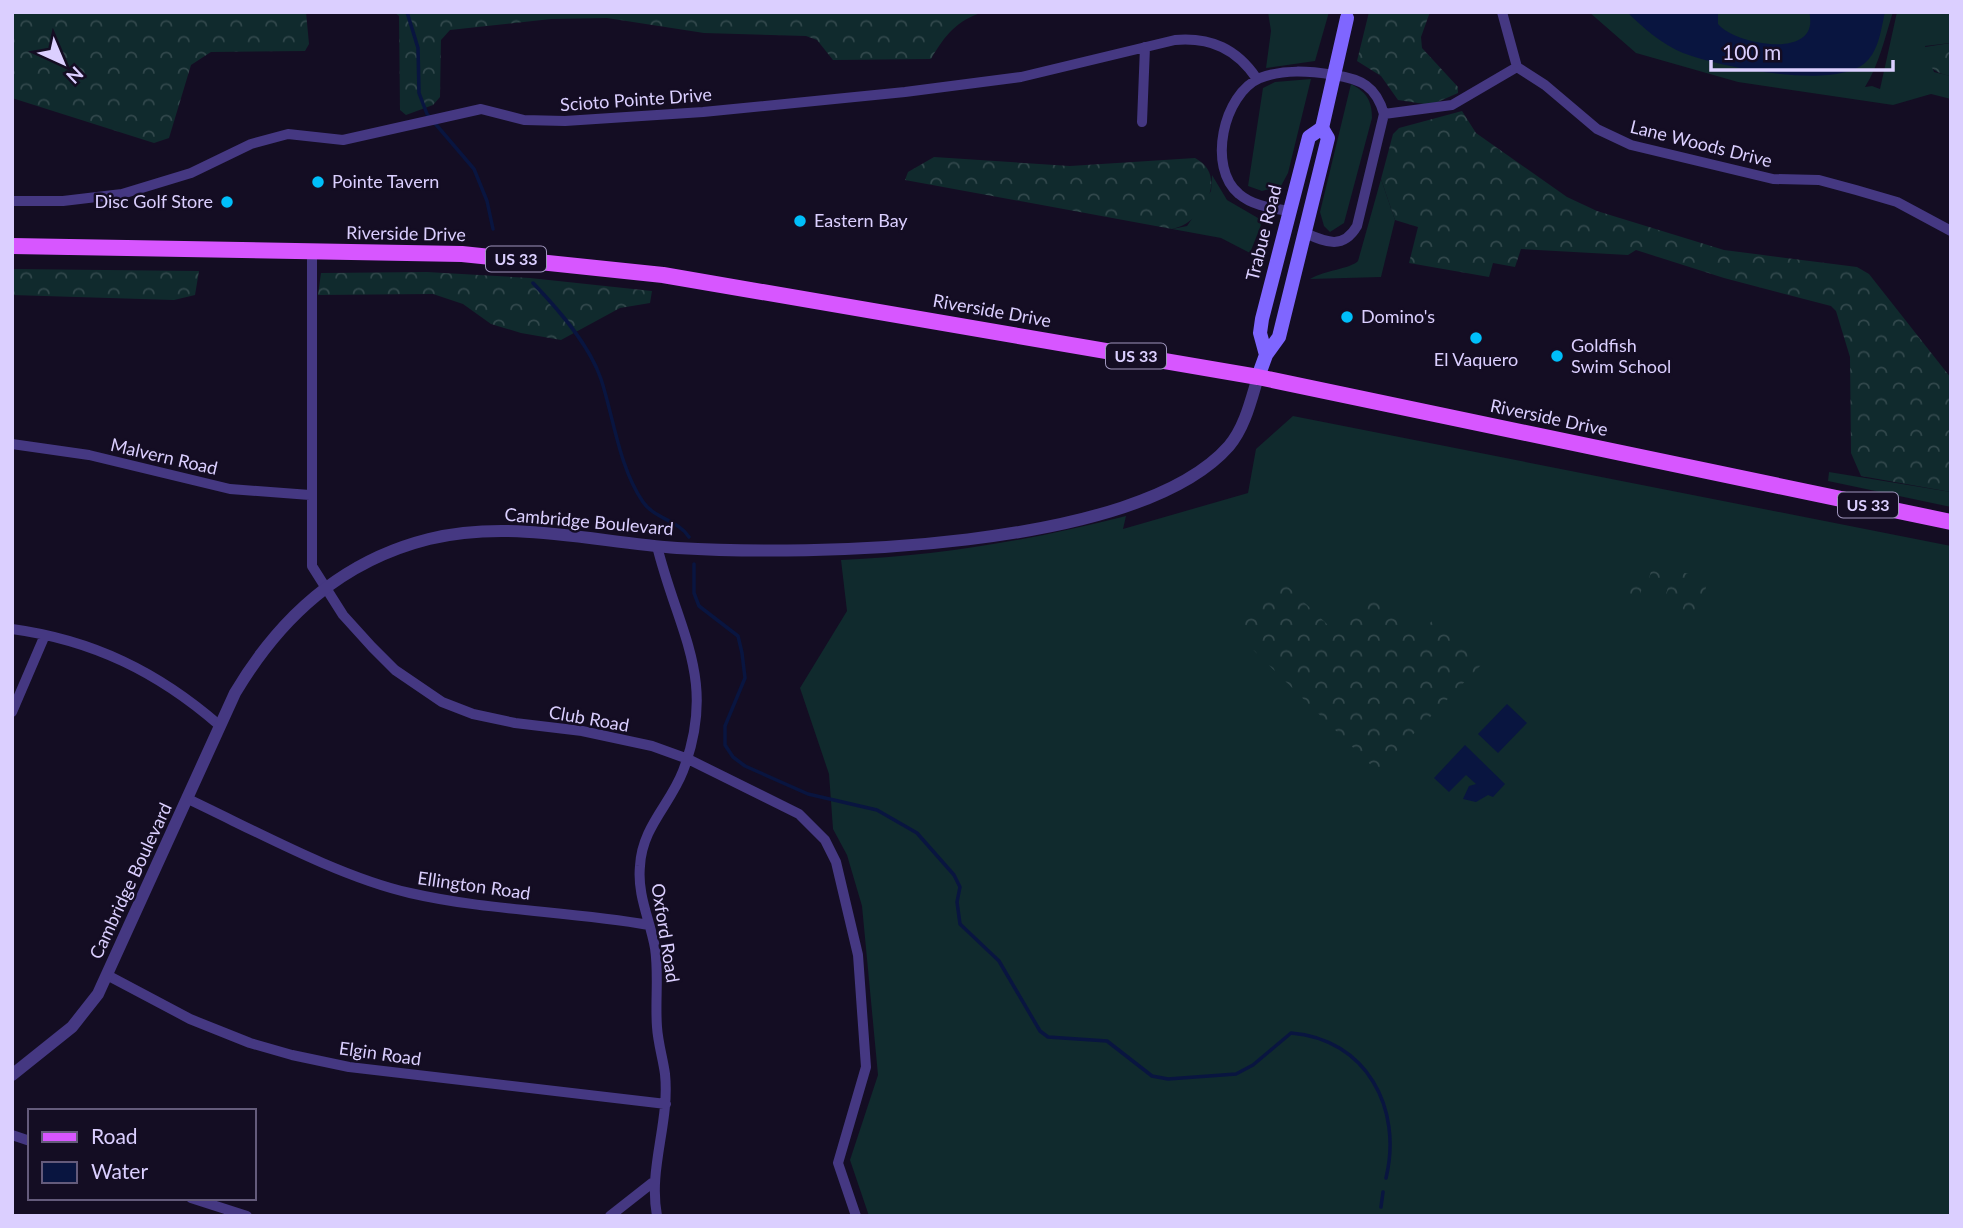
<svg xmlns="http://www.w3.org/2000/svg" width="1963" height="1228" font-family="Lato,sans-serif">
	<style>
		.grass { fill: #102a2d }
		.forest { fill: url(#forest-crowns) }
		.water { fill: #091540 }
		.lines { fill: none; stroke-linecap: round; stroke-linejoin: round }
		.stream { stroke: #091540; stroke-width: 3.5 }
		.minor { stroke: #453882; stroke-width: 10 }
		.tertiary { stroke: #453882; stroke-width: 12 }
		.secondary { stroke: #7f66ff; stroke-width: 14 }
		.primary { stroke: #d756ff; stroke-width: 16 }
		.secondary-bridge { stroke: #7f66ff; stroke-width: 14 }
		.poi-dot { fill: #00bffa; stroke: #140d23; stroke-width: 2.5 }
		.labels { text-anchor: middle; stroke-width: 5; stroke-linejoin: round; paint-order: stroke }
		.shield { fill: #140d23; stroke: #9f95bd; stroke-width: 2 }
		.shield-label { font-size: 16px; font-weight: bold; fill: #dbcfff }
		.street-label { font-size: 18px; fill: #dbcfff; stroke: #140d23 }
		.poi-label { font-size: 18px; fill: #dbcfff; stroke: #140d23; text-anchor: start }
	</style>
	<defs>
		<pattern id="forest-crowns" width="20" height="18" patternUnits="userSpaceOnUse" patternTransform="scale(1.75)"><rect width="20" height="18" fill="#102a2d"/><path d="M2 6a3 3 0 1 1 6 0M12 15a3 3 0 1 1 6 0" fill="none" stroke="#32484c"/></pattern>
	</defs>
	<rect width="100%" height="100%" fill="#140d23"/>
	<!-- grass -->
	<path class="grass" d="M 1268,12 L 1329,12 L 1315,61 L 1266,68 L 1271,31 Z
		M 1589,12 L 1893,12 C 1885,37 1879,65 1865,87 L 1872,86 L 1880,89 L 1897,12 L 1951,12 L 1951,43 L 1925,46 L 1934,72 L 1951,76 L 1951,99 L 1931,94 L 1893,105 L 1738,82 L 1636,53 Z
		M 1311,79 L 1288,173 L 1281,186 L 1262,191 L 1248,186 L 1263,88 L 1275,82 Z
		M 1351,84 C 1366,92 1372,100 1372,118 L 1344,223 L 1330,232 L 1324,226 L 1320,212 Z
		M 1212,175 L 1227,200 L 1258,218 L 1261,225 L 1250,253 L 1221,238 L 1172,229 L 1187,226 L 1211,191 Z
		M 1381,179 L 1395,220 L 1381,277 L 1310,279 C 1325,270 1350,269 1358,261 Z
		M 1293,416 L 1951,546 L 1951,1216 L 869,1216 L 850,1160 L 878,1075 L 862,906 L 847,855 L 833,829 L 829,774 L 800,688 L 847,611 L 841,560 C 938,556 1032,540 1126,516 L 1123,529 L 1248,493 L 1256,449 Z
		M 1829,472 L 1951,492 L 1951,507 L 1828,481 Z"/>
	<!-- forest -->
	<path class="forest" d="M 12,12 L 306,12 L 309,44 L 305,51 L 211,52 L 191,65 L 169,138 L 154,143 L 12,98 Z
		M 394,12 L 984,12 C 957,20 945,35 931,59 L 833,60 L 817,40 L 806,36 L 704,33 L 607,18 L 551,19 L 450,30 L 441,40 L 440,97 L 433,105 L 406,115 L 400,110 L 399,16 Z
		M 1369,12 L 1430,12 L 1421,37 L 1422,48 L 1458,87 L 1458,93 L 1431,105 L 1398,100 L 1381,76 L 1357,61 Z
		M 1951,43 L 1951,76 C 1931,72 1927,66 1925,47 Z
		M 1462,111 L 1476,133 L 1567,197 L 1597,211 L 1724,250 L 1857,267 L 1869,274 L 1951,378 L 1951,492 L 1861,476 L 1851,453 L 1850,357 L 1836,311 L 1831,306 L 1724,278 L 1636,250 L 1628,255 L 1521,249 L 1515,267 L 1493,263 L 1489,277 L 1409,263 L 1418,227 L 1395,220 L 1381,179 L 1393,134 L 1399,128 Z
		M 934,157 L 1070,166 L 1195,158 C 1230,176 1202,224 1172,229 L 905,180 L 908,172 Z
		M 12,269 L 199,271 L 195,295 L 174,300 L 12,295 Z
		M 427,272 L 530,278 L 652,291 L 650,303 L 620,308 L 561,340 L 521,333 L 491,324 L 463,304 L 433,294 L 318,295 L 321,273 Z
		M 1653,564 L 1669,569 L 1660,600 L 1644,596 Z
		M 1631,570 L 1646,574 L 1637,605 L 1622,601 Z
		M 1673,570 L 1689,574 L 1680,606 L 1664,601 Z
		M 1692,579 L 1707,584 L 1698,615 L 1682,611 Z
		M 1282,581 L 1331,628 L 1371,586 L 1419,634 L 1439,614 L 1486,660 L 1377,771 L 1234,631 Z"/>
	<!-- water -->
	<path class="water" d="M 1627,12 L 1718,12 L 1718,24 C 1735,45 1822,61 1809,12 L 1885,12 C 1881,29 1879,50 1866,62 C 1836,91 1720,67 1683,53 C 1663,45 1642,27 1627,12 Z
		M 1507,704 L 1527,723 L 1498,753 L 1478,734 Z
		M 1465,745 L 1505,784 L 1493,797 L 1488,795 L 1476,802 L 1463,799 L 1469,786 L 1476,784 L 1466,775 L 1449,792 L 1434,778 Z"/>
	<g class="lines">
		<!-- stream -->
		<path class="stream" d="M 407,12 L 418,48 L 419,93 L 427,114 L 474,169 L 487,201 L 493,229
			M 533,283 C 558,309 589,344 601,379 C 614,419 619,467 643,502 C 655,519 678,520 689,537
			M 694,564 L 694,593 L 699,606 L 738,636 L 742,653 L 745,678 L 725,726 L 725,745 L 733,757 L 745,766 L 808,794 L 877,810 L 917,833 L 954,875 L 960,887 L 957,902 L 960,924 L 999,961 L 1040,1031 L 1048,1037 L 1107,1041 L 1152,1076 L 1168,1079 L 1236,1074 L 1253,1065 L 1291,1033 C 1366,1039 1403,1108 1386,1178
			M 1381,1207 L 1383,1192"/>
		<!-- minor -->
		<path class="minor" d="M 1502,12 L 1517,67
			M 1384,114 L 1452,105 L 1517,67 L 1545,85 L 1597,129 L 1631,145 L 1773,179 L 1819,180 L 1856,190 L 1897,202 L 1951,231
			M 1142,122 L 1145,47
			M 12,201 L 63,201 L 122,194 L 191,173 L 251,144 L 288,134 L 343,140 L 481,109 L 524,120 L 565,121 L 703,112 L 905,92 L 1021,77 L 1175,40 C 1211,37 1237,49 1257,79
			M 1289,211 C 1272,208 1253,206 1239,194 C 1207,168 1223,94 1260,78 C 1284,69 1309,71 1334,75 C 1361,79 1376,86 1384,114 L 1357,226 C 1343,250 1326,242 1305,233
			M 312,251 L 312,566 L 343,615 L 372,647 L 395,670 L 442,702 L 473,714 L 515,723 L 582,731 L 652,746 L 688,759 L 799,814 L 825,840 L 836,862 L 858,955 L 866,1067 L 838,1163 L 856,1216
			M 12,444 L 89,455 L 230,489 L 310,495
			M 12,629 C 93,640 158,672 219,725
			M 12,712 L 45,635
			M 188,799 C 254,830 339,877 410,893 C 488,911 569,911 649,925
			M 107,975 L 190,1019 L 250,1043 L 292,1055 L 349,1067 L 666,1104
			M 12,1135 L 30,1141
			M 191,1198 L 247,1216
			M 610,1216 L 652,1183
			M 657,1216 C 648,1168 670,1123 665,1074 C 663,1059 658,1043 657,1027 C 655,1001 659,975 655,948 C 650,920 637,895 640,866 C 642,827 670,805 683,771 C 718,679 678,632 657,546"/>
		<!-- tertiary -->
		<path class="tertiary" d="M 12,1075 L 72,1027 L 98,994 L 235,693 C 280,617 341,561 429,539 C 511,519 594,542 677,548 C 809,556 1137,551 1229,446 C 1245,427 1251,400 1258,377"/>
		<!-- secondary -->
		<path class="secondary" d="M 1258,377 L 1266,355 L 1279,337 L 1328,138 L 1322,128 L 1309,137 L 1262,319 L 1260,333 L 1266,355"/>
		<!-- primary -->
		<path class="primary" d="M 12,246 L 462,254 L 663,275 L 1258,377 L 1951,522"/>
		<!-- secondary-bridge -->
		<path class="secondary-bridge" d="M 1322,128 L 1347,18"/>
	</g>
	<!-- markers -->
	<g class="poi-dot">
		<circle cx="318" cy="182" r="7"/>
		<circle cx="227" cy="202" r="7"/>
		<circle cx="800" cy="221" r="7"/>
		<circle cx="1347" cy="317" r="7"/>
		<circle cx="1476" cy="338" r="7"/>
		<circle cx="1557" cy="356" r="7"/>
	</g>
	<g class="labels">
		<!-- shield labels -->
		<g class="shield">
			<rect x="486" y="246.5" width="60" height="25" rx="5"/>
			<rect x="1106" y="343.5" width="60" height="25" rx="5"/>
			<rect x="1838" y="492.5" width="60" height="25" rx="5"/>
		</g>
		<g class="shield-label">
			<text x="516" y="265">US 33</text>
			<text x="1136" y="362">US 33</text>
			<text x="1868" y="511">US 33</text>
		</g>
		<!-- street labels -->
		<g class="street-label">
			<text transform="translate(636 100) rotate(-4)" y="6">Scioto Pointe Drive</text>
			<text transform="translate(1701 144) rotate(14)" y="6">Lane Woods Drive</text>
			<text transform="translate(1264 233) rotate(-76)" y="6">Trabue Road</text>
			<text transform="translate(406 234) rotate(1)" y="6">Riverside Drive</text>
			<text transform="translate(992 311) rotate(10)" y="6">Riverside Drive</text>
			<text transform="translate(1549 418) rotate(12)" y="6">Riverside Drive</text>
			<text transform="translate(164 457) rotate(13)" y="6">Malvern Road</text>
			<text transform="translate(589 522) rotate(5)" y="6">Cambridge Boulevard</text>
			<text transform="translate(589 719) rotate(10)" y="6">Club Road</text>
			<text transform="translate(131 881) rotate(-65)" y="6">Cambridge Boulevard</text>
			<text transform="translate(474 886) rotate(8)" y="6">Ellington Road</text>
			<text transform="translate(665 933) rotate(81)" y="6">Oxford Road</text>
			<text transform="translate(380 1054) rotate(8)" y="6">Elgin Road</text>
		</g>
		<!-- poi labels -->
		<g class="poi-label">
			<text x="332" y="188">Pointe Tavern</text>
			<text x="213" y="208" text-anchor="end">Disc Golf Store</text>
			<text x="814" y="227">Eastern Bay</text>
			<text x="1361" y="323">Domino's</text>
			<text x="1571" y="352">Goldfish<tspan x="1571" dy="21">Swim School</tspan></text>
			<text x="1476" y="366" text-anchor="middle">El Vaquero</text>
		</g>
	</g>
	<!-- border -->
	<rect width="1963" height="1228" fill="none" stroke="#dbcfff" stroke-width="28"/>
	<!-- legend -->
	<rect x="28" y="1109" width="228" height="91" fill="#140d23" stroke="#645b7b" stroke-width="2"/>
	<rect x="42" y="1132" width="35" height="10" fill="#d756ff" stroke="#645b7b" stroke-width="2"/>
	<text x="91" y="1144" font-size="21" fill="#dbcfff">Road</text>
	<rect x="42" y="1162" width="35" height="21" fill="#091540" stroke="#645b7b" stroke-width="2"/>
	<text x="91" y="1179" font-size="21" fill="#dbcfff">Water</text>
	<!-- north arrow -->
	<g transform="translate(63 63) rotate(136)" stroke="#140d23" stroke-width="5" paint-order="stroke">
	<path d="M0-5L12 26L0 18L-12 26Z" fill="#dbcfff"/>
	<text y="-10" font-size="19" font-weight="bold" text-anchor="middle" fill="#dbcfff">N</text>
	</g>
	<!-- scale -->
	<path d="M1711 60v10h182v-10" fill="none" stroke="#dbcfff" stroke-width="3.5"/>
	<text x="1722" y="60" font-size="21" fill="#dbcfff" stroke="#140d23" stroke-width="5" paint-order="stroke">100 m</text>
</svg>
